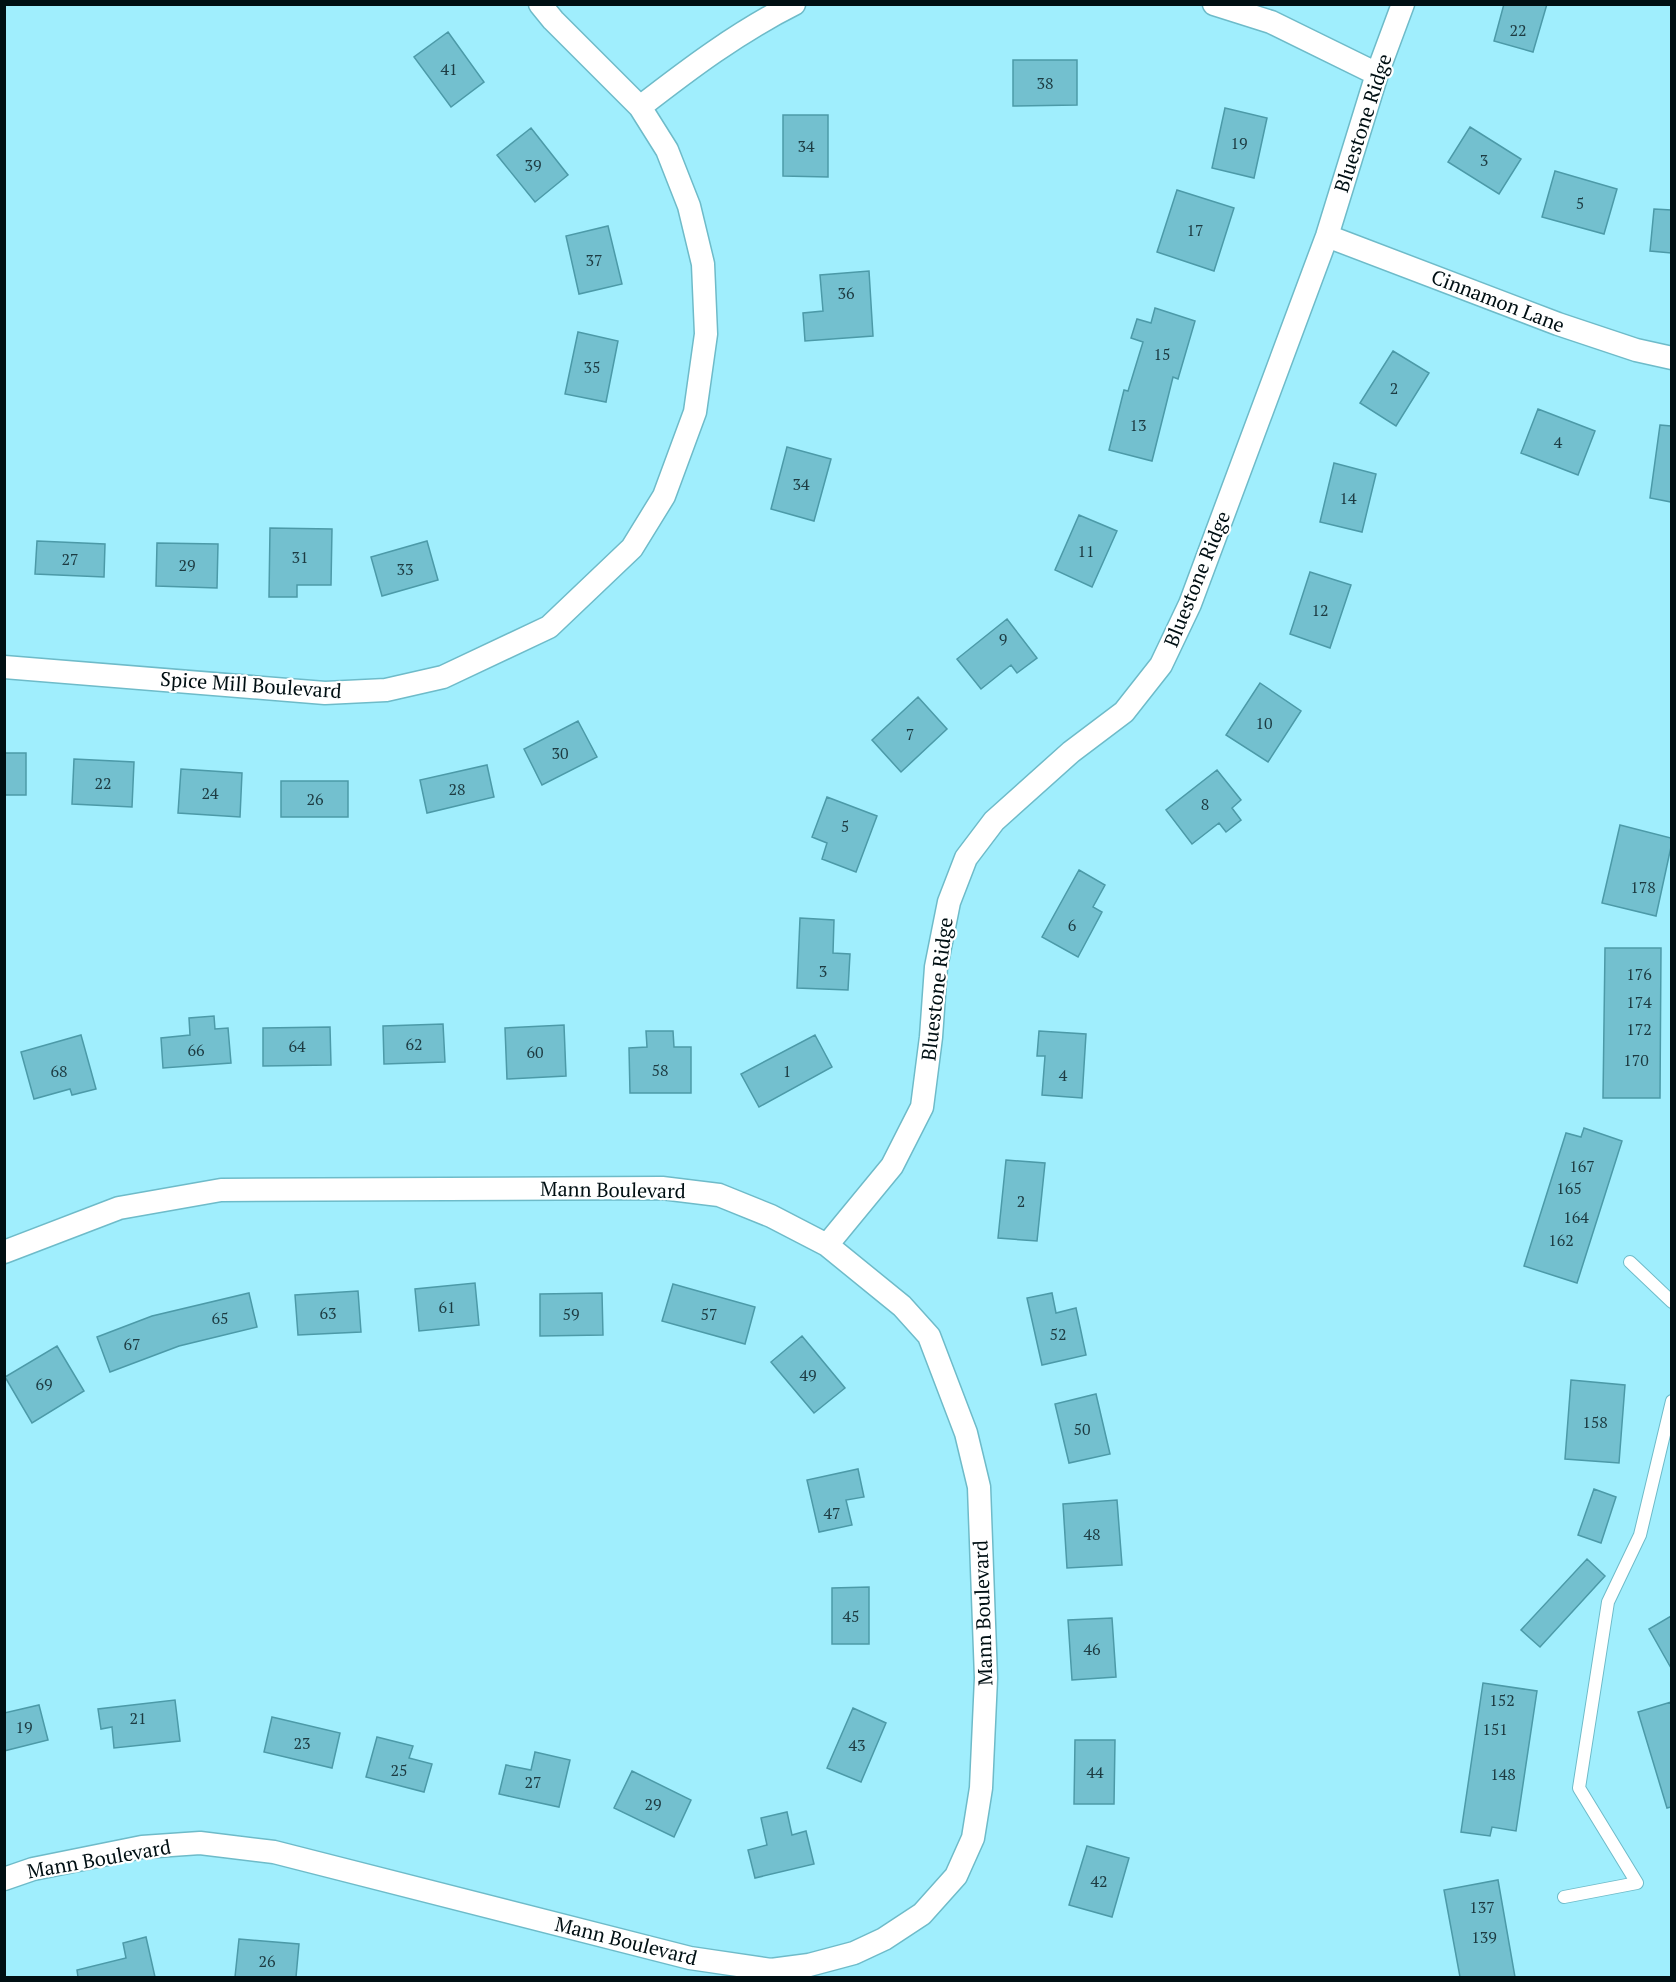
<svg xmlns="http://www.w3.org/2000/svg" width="1676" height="1982" font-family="'PT Serif',serif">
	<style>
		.building { fill: #73c0cf; stroke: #4c9aa8; stroke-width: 1.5 }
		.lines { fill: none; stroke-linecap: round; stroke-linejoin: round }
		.service-casing { stroke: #6ebbc9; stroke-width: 14 }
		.minor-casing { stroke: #6ebbc9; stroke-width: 25 }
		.service { stroke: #fff; stroke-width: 12 }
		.minor { stroke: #fff; stroke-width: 22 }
		.labels { text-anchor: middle; stroke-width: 4.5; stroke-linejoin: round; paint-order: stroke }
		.number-label { font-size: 16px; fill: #1d3b42 }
		.street-label { font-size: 20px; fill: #000f13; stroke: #fff }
	</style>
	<rect width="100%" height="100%" fill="#a0eefd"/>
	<!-- building -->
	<path class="building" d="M 1504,4 L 1547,4 L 1533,52 L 1494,41 Z
		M 448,32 L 484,82 L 451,107 L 414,57 Z
		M 1013,60 L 1077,60 L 1077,105 L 1013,106 Z
		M 1225,108 L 1267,118 L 1254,178 L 1212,168 Z
		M 783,115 L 828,115 L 828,177 L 783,176 Z
		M 1470,127 L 1521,159 L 1499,194 L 1448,162 Z
		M 531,128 L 568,175 L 535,202 L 497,155 Z
		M 1555,171 L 1617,189 L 1604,234 L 1542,217 Z
		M 1177,190 L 1234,208 L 1214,271 L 1157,252 Z
		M 1654,209 L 1671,210 L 1671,253 L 1650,251 Z
		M 608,226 L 622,284 L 579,294 L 566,236 Z
		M 869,271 L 873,336 L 805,341 L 803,313 L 823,311 L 820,275 Z
		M 1155,308 L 1195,321 L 1178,379 L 1173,377 L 1152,461 L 1109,450 L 1124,390 L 1128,391 L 1143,342 L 1131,338 L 1137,319 L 1151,323 Z
		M 578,332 L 618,341 L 606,402 L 565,394 Z
		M 1393,351 L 1429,373 L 1396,426 L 1360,403 Z
		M 1538,409 L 1595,431 L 1578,475 L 1521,453 Z
		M 1660,425 L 1671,426 L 1671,502 L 1650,498 Z
		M 787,447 L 831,459 L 814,521 L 771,509 Z
		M 1334,463 L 1376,474 L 1362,532 L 1320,522 Z
		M 1079,515 L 1117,531 L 1092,587 L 1055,570 Z
		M 270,528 L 332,529 L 331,585 L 297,585 L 297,597 L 269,597 Z
		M 37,541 L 105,544 L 104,577 L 35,574 Z
		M 427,541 L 438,580 L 382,596 L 371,557 Z
		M 157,543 L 218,544 L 217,588 L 156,586 Z
		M 1310,572 L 1351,585 L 1330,648 L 1290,634 Z
		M 1007,619 L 1037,658 L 1017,673 L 1011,665 L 981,689 L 957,659 Z
		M 1260,683 L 1301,711 L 1268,762 L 1226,735 Z
		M 918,697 L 947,729 L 901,772 L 872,740 Z
		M 578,721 L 597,757 L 542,785 L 524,749 Z
		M 4,753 L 26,753 L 26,795 L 4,795 Z
		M 74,759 L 134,762 L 132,807 L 72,804 Z
		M 487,765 L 494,797 L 427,813 L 420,780 Z
		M 181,769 L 242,773 L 240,817 L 178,813 Z
		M 1217,770 L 1241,800 L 1232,808 L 1241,820 L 1226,832 L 1219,823 L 1192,844 L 1166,810 Z
		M 281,781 L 348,781 L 348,817 L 281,817 Z
		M 827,797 L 877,816 L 856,872 L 822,859 L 827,843 L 812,837 Z
		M 1620,825 L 1671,838 L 1671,847 L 1656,916 L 1602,903 Z
		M 1079,870 L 1105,885 L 1093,907 L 1102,912 L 1078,957 L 1042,937 Z
		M 800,918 L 834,920 L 833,953 L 850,954 L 848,990 L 797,988 Z
		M 1605,948 L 1661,948 L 1660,1098 L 1603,1098 Z
		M 214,1016 L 215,1029 L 228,1028 L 231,1063 L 163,1068 L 161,1038 L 190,1035 L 189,1018 Z
		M 443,1024 L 445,1062 L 384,1064 L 383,1026 Z
		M 564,1025 L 566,1076 L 507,1079 L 505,1028 Z
		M 330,1027 L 331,1065 L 263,1066 L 263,1028 Z
		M 646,1031 L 673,1031 L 674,1047 L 691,1047 L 691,1093 L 630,1093 L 629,1048 L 647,1047 Z
		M 1039,1031 L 1086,1034 L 1082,1098 L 1042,1095 L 1045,1056 L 1037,1056 Z
		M 81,1035 L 96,1089 L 72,1095 L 70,1089 L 34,1099 L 21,1052 Z
		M 815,1035 L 832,1067 L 759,1107 L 741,1074 Z
		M 1584,1128 L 1622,1141 L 1577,1283 L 1524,1266 L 1566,1133 L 1581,1137 Z
		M 1006,1160 L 1045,1163 L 1037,1241 L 998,1238 Z
		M 475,1283 L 479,1325 L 419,1331 L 415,1289 Z
		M 673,1284 L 755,1307 L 745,1344 L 662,1321 Z
		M 358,1291 L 361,1332 L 298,1335 L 295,1295 Z
		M 249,1293 L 257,1327 L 179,1346 L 110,1372 L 97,1337 L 152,1316 Z
		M 602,1293 L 603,1335 L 540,1336 L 540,1294 Z
		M 1052,1293 L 1056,1313 L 1076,1308 L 1086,1355 L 1042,1365 L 1027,1298 Z
		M 802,1336 L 845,1388 L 814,1413 L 771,1362 Z
		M 57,1346 L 84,1391 L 32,1423 L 5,1377 Z
		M 1571,1380 L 1625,1385 L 1619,1463 L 1565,1459 Z
		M 1096,1394 L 1110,1454 L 1069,1463 L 1055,1404 Z
		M 858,1469 L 864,1497 L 846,1500 L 852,1525 L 819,1532 L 807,1480 Z
		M 1594,1489 L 1616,1497 L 1601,1543 L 1578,1535 Z
		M 1117,1500 L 1122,1565 L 1067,1568 L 1063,1504 Z
		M 1587,1559 L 1605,1576 L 1540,1647 L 1521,1630 Z
		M 869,1587 L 869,1644 L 832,1644 L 832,1588 Z
		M 1671,1616 L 1671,1668 L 1649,1629 Z
		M 1112,1618 L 1116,1677 L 1072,1680 L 1068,1620 Z
		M 1483,1683 L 1537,1691 L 1516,1831 L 1492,1827 L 1490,1836 L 1461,1832 Z
		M 175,1700 L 180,1741 L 114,1748 L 112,1727 L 101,1729 L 98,1709 Z
		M 1671,1702 L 1671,1807 L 1667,1808 L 1638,1712 Z
		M 39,1705 L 48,1740 L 4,1751 L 4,1713 Z
		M 853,1708 L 886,1723 L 861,1782 L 827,1768 Z
		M 272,1717 L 340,1733 L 332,1768 L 264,1752 Z
		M 377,1737 L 413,1746 L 409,1758 L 432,1764 L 424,1792 L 366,1777 Z
		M 1075,1740 L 1115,1740 L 1114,1804 L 1074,1804 Z
		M 535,1752 L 570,1760 L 559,1807 L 499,1794 L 506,1765 L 531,1770 Z
		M 632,1771 L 691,1800 L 674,1837 L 614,1808 Z
		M 787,1812 L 792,1835 L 806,1831 L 814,1864 L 755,1878 L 748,1850 L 767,1845 L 761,1818 Z
		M 1087,1846 L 1129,1858 L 1112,1917 L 1069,1905 Z
		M 1498,1880 L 1515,1977 L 1460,1977 L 1444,1890 Z
		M 146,1937 L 155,1977 L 78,1977 L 77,1970 L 126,1958 L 123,1943 Z
		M 239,1939 L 299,1944 L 296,1977 L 235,1977 Z"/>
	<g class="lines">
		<defs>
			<path id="service" d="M 1630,1262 L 1672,1302
				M 1564,1897 L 1637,1883 L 1579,1788 L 1608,1602 L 1640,1535 L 1672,1401"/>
			<path id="minor" d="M 1214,4 L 1271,22 L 1377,74
				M 640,107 C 689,69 738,32 794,4
				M 1327,236 L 1558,324 L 1636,350 L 1672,358
				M 4,667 L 325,693 L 386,690 L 443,677 L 549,627 L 632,548 L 664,496 L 695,412 L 706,334 L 703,264 L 689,206 L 667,150 L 640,107 L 553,20 L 540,4
				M 827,1245 L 892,1166 L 922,1107 L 931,1037 L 936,967 L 949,902 L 966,858 L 994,821 L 1071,752 L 1124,712 L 1161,665 L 1190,604 L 1327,236 L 1377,74 L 1403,4
				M 4,1252 L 119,1208 L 221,1190 L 662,1188 L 719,1195 L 771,1216 L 827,1245 L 902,1306 L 929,1336 L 966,1433 L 979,1487 L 986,1678 L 981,1788 L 973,1838 L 956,1876 L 922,1914 L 884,1939 L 854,1953 L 809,1965 L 771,1970 L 690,1958 L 274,1852 L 200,1843 L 142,1847 L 33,1869 L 4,1879"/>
		</defs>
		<!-- service casing -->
		<use href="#service" class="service-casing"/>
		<!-- minor casing -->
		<use href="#minor" class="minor-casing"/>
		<!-- service -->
		<use href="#service" class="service"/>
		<!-- minor -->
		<use href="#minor" class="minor"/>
	</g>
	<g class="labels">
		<!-- number labels -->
		<g class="number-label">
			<text x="1518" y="36">22</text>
			<text x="449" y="75">41</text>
			<text x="1045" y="89">38</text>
			<text x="1239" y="149">19</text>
			<text x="806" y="152">34</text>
			<text x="1484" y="166">3</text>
			<text x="533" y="171">39</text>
			<text x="1580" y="209">5</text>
			<text x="1195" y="236">17</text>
			<text x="594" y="266">37</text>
			<text x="846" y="299">36</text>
			<text x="1162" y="360">15</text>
			<text x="592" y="373">35</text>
			<text x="1394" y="394">2</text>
			<text x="1138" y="431">13</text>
			<text x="1558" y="448">4</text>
			<text x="801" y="490">34</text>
			<text x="1348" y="504">14</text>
			<text x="1086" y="557">11</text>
			<text x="300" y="563">31</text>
			<text x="70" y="565">27</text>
			<text x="187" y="571">29</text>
			<text x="405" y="575">33</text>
			<text x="1320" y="616">12</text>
			<text x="1003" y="645">9</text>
			<text x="1264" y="729">10</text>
			<text x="910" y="740">7</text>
			<text x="560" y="759">30</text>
			<text x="103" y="789">22</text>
			<text x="457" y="795">28</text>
			<text x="210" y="799">24</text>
			<text x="315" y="805">26</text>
			<text x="1205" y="810">8</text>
			<text x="845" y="832">5</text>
			<text x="1643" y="893">178</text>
			<text x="1072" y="931">6</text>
			<text x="823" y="977">3</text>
			<text x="1639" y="980">176</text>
			<text x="1639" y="1008">174</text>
			<text x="1639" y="1035">172</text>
			<text x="414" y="1050">62</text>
			<text x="297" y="1052">64</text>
			<text x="196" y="1056">66</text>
			<text x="535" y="1058">60</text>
			<text x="1636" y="1066">170</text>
			<text x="660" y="1076">58</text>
			<text x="59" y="1077">68</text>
			<text x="787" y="1077">1</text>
			<text x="1063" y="1081">4</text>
			<text x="1582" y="1172">167</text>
			<text x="1569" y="1194">165</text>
			<text x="1021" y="1207">2</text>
			<text x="1576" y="1223">164</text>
			<text x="1561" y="1246">162</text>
			<text x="447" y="1313">61</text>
			<text x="328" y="1319">63</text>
			<text x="571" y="1320">59</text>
			<text x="709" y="1320">57</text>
			<text x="220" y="1324">65</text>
			<text x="1058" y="1340">52</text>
			<text x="132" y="1350">67</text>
			<text x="808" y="1381">49</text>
			<text x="44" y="1390">69</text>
			<text x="1595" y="1428">158</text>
			<text x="1082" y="1435">50</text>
			<text x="832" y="1519">47</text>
			<text x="1092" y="1540">48</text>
			<text x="851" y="1622">45</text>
			<text x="1092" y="1655">46</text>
			<text x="1502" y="1706">152</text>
			<text x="138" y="1724">21</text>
			<text x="24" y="1733">19</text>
			<text x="1495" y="1735">151</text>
			<text x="302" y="1749">23</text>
			<text x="857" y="1751">43</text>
			<text x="399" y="1776">25</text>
			<text x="1095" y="1778">44</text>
			<text x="1503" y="1780">148</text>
			<text x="533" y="1788">27</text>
			<text x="653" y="1810">29</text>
			<text x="1099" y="1887">42</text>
			<text x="1482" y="1913">137</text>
			<text x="1484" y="1943">139</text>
			<text x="267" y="1967">26</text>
		</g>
		<!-- street labels -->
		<g class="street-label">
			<text transform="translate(1363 123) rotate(-72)" y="7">Bluestone Ridge</text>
			<text transform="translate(1498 301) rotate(21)" y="7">Cinnamon Lane</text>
			<text transform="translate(1197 579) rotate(-68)" y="7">Bluestone Ridge</text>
			<text transform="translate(251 685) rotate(4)" y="7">Spice Mill Boulevard</text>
			<text transform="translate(937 989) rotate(-83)" y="7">Bluestone Ridge</text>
			<text transform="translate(613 1190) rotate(1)" y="7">Mann Boulevard</text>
			<text transform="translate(983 1613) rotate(-92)" y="7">Mann Boulevard</text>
			<text transform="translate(99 1859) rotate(-10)" y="7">Mann Boulevard</text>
			<text transform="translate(626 1941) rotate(14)" y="7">Mann Boulevard</text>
		</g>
	</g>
	<!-- border -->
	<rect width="1676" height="1982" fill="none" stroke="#000f13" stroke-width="12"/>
</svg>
